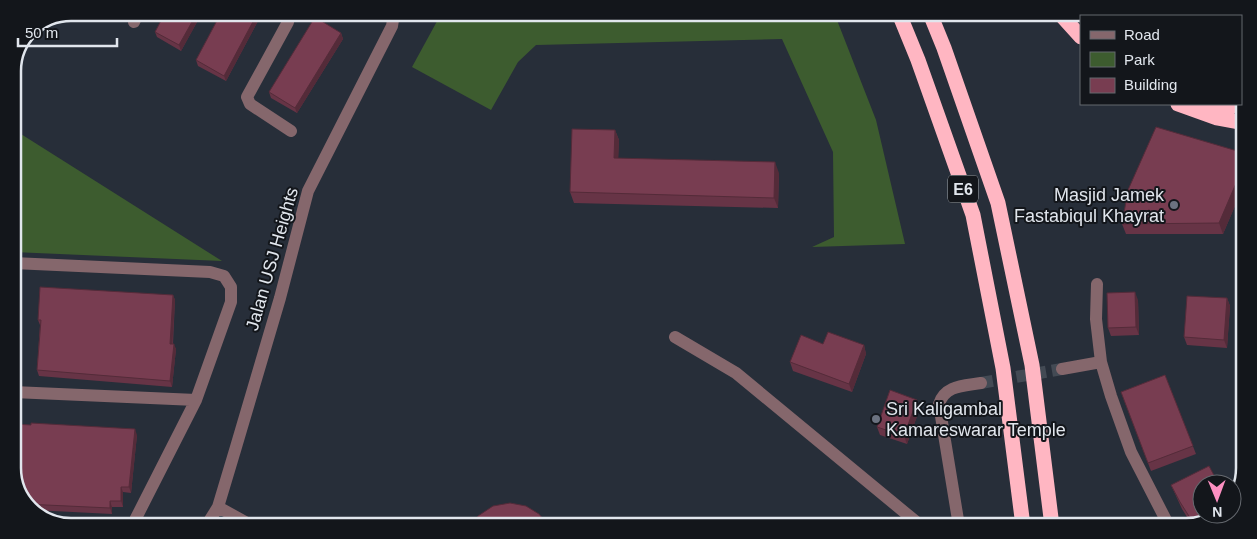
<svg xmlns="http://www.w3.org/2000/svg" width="1257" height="539" font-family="Helvetica,sans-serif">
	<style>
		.green { fill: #3d5c2f }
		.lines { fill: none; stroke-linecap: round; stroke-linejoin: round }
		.minor-tunnel { stroke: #434a54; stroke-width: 12; stroke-dasharray: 12 6; stroke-linecap: butt }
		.minor { stroke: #85676c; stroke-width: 12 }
		.highway { stroke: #ffb6c2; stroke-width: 15 }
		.wall { fill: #673446 }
		.shaded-wall { fill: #542b39 }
		.building { fill: #783d51; stroke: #542b39 }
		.worship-dot { fill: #6b7280; stroke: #13161b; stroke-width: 2 }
		.labels { text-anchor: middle; stroke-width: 4; stroke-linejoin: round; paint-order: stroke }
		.shield { fill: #13161b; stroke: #a3a8ae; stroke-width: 1 }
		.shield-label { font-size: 16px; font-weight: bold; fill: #e1e6ed }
		.poi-label { font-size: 18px; fill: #e1e6ed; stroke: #13161b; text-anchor: end }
		.street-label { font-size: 18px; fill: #e1e6ed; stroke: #13161b }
		.rim { fill: none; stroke: #e1e6ed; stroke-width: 2.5 }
	</style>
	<rect width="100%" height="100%" fill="#272e39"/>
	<!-- green -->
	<path class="green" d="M 441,14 L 835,15 L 876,120 L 905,244 L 812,247 L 834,237 L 833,152 L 782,39 L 536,45 L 518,62 L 491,110 L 412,67 Z
		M 13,129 L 222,261 L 13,252 Z"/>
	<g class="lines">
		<!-- minor-tunnel -->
		<path class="minor-tunnel" d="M 981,383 L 1062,369"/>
		<!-- minor -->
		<path class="minor" d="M 290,13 L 288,22 L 247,97 L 250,104 L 291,131
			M 134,22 L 138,13
			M 1241,65 L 1243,64
			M 13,263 L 210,272 L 224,276 L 231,287 L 231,302 L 196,400 L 134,522
			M 1097,284 L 1096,319 L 1101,362 L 1111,396 L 1131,452 L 1169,526
			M 675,337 L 736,373 L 920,525
			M 1062,369 L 1101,362
			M 13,392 L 196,400
			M 218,507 L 247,523
			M 208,523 L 218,507 L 236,447 L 280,298 L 308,191 L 392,26 L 394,14
			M 959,526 L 939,404 C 945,385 964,386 981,383"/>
		<!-- highway -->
		<path class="highway" d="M 900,16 L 918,60 L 973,215 L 1003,368 L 1023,526
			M 931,16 L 944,48 L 998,203 L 1032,365 L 1052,526
			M 1062,16 L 1081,37
			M 1178,104 L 1217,118 L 1244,123
			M 1204,112 L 1216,111 L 1244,103"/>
	</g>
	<!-- wall -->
	<path class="wall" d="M 202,13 L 181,51 L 157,37 L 155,32 Z
		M 256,16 L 258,21 L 226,81 L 198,66 L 196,60 Z
		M 341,33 L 343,39 L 297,113 L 271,98 L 269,92 Z
		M 615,130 L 619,140 L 618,158 L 779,173 L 778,208 L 574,203 L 570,192 Z
		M 1244,153 L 1243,187 L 1223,234 L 1126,234 L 1122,224 Z
		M 173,295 L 175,300 L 173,344 L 176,349 L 172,387 L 39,376 L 37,370 L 40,325 L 38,320 Z
		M 1227,298 L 1230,306 L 1227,348 L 1187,345 L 1184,337 Z
		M 1138,300 L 1139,335 L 1111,336 L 1108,328 Z
		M 823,344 L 864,345 L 866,354 L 852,392 L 793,371 L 790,362 Z
		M 1165,375 L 1196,454 L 1151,471 L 1121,392 Z
		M 920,408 L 907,444 L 880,435 L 877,427 Z
		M 137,435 L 131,493 L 123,492 L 123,507 L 112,507 L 112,514 L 33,510 L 24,503 Z
		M 1216,479 L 1217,484 L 1202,484 L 1219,516 L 1192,525 L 1182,509 L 1171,485 Z"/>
	<!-- shaded-wall -->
	<path class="shaded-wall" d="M 197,13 L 202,13 L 181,51 L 179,45 Z
		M 256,16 L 258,21 L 226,81 L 224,76 Z
		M 341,33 L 343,39 L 297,113 L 295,108 Z
		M 615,130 L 619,140 L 618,168 L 614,158 Z
		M 775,162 L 779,173 L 778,208 L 774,198 Z
		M 1243,167 L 1243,187 L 1223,234 L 1219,223 Z
		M 1135,292 L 1138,300 L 1139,335 L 1136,327 Z
		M 173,295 L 175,300 L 172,349 L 170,344 Z
		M 1227,298 L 1230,306 L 1227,348 L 1224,340 Z
		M 174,344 L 176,349 L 172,387 L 170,381 Z
		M 864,345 L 866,354 L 852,392 L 849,384 Z
		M 917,400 L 920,408 L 907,444 L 904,436 Z
		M 135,429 L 137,435 L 131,493 L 129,487 Z
		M 121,487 L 123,492 L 123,507 L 121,501 Z
		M 110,501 L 112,507 L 112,514 L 110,508 Z
		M 1219,514 L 1221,514 L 1219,516 L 1211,519 Z"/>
	<!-- building -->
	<path class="building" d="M 165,13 L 197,13 L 179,45 L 155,32 Z
		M 221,13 L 252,13 L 256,16 L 224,76 L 196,60 Z
		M 315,17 L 341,33 L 295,108 L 269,92 Z
		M 1156,127 L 1244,153 L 1243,167 L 1219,223 L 1122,224 L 1128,190 Z
		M 572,129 L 615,130 L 614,158 L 775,162 L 774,198 L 570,192 Z
		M 40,287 L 173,295 L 170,344 L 174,344 L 170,381 L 37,370 L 41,320 L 38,320 Z
		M 1135,292 L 1136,327 L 1108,328 L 1107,293 Z
		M 1187,296 L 1227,298 L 1224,340 L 1184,337 Z
		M 828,332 L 864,345 L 849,384 L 790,362 L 801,335 L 823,344 Z
		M 1165,375 L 1193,446 L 1148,463 L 1121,392 Z
		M 890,390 L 917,400 L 904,436 L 877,427 Z
		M 31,423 L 135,429 L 129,487 L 121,487 L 121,501 L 110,501 L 110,508 L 25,504 L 24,503 L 13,472 L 13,424 L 31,425 Z
		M 1209,466 L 1216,479 L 1206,484 L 1202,484 L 1202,514 L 1219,514 L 1211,519 L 1194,524 L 1180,502 L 1171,485 Z
		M 510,503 L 526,506 L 539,514 L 547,524 L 473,524 L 478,516 L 493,506 Z"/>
	<!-- markers -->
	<g class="worship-dot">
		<circle cx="1174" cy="205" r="5"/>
		<circle cx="876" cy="419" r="5"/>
	</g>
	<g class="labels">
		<!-- shield labels -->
		<rect class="shield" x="948" y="175.5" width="30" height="27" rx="4"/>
		<g class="shield-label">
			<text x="963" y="195">E6</text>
		</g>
		<!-- poi labels -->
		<g class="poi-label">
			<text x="1164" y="201">Masjid Jamek<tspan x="1164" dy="21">Fastabiqul Khayrat</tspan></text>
			<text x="886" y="415" text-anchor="start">Sri Kaligambal<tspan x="886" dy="21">Kamareswarar Temple</tspan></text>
		</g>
		<!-- street labels -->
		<g class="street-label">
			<text transform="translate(272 259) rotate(-74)" y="6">Jalan USJ Heights</text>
		</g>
	</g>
	<!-- crop -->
	<path d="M0 0H1257V539H0ZM71 21H1186A50 50 0 0 1 1236 71V468A50 50 0 0 1 1186 518H71A50 50 0 0 1 21 468V71A50 50 0 0 1 71 21Z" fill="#13161b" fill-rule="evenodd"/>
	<path class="rim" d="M71 21H1186A50 50 0 0 1 1236 71V468A50 50 0 0 1 1186 518H71A50 50 0 0 1 21 468V71A50 50 0 0 1 71 21Z"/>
	<!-- legend -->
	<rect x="1080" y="15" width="162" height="90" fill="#13161b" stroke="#65696f"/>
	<rect x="1090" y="31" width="25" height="8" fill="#85676c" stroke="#65696f"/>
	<text x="1124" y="40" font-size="15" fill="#e1e6ed">Road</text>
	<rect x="1090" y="52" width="25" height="15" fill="#3d5c2f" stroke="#65696f"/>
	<text x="1124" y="65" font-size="15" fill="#e1e6ed">Park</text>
	<rect x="1090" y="78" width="25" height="15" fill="#783d51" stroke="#65696f"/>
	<text x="1124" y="90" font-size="15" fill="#e1e6ed">Building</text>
	<!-- north arrow -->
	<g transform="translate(1217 499) rotate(179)"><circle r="24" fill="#13161b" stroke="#65696f"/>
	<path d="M0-4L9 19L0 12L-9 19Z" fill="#fc8fc1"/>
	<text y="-8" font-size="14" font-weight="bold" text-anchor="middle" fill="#e1e6ed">N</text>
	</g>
	<!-- scale -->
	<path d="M18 38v8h99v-8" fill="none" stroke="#e1e6ed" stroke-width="2.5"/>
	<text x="25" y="38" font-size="15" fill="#e1e6ed" stroke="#13161b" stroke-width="4" paint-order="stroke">50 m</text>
</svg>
